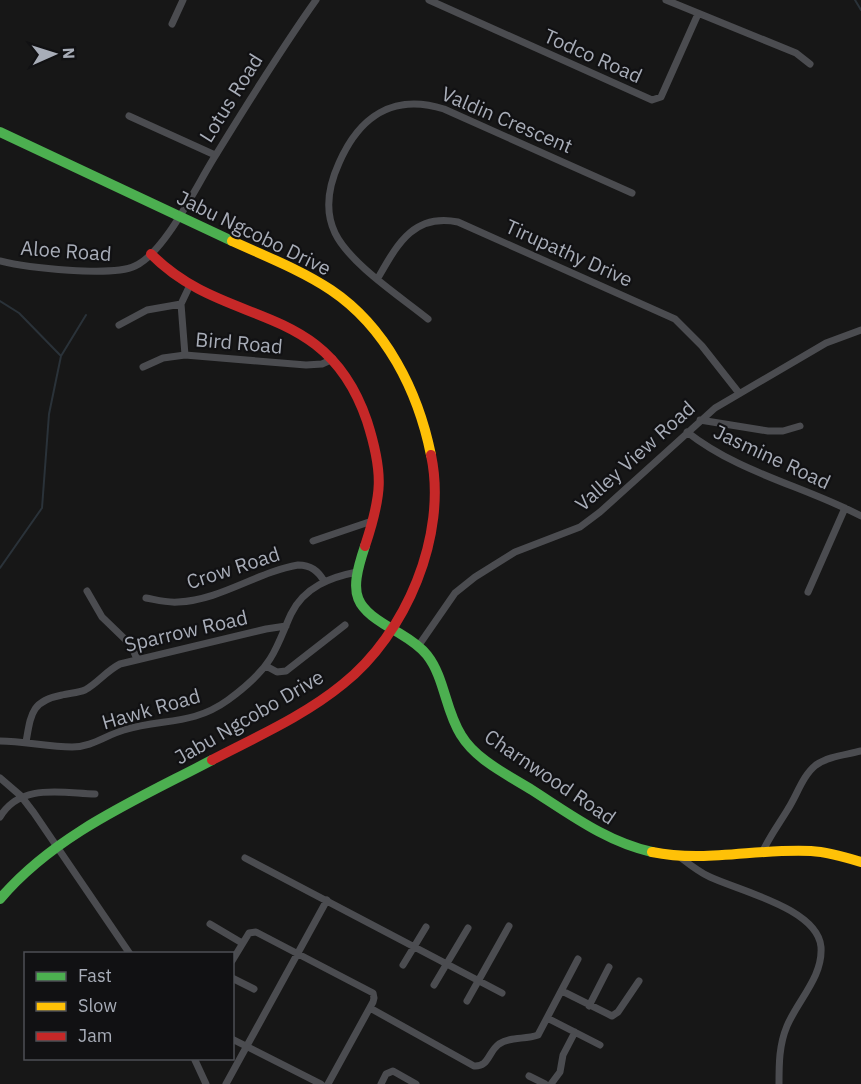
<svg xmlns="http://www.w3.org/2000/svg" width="861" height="1084" font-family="'IBM Plex Sans',sans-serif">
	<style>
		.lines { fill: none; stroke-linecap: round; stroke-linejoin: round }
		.stream { stroke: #2a3239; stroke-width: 2 }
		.street { stroke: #4b4c50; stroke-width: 7 }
		.fast { stroke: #4caf50; stroke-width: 10 }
		.slow { stroke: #ffc107; stroke-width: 10 }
		.jam { stroke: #c62828; stroke-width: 10 }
		.labels { text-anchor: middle; stroke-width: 4.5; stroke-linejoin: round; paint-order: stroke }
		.street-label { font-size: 20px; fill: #a8adb8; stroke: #111113 }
	</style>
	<rect width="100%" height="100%" fill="#171717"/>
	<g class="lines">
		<!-- stream -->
		<path class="stream" d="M 855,0 L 861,10
			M 0,301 L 19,313 L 60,355
			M 0,568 L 42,508 L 49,414 L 61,356 L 86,315"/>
		<!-- street -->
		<path class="street" d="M 429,0 L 652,100 L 661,97 L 698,14
			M 666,0 L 796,53 L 810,64
			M 172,24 L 183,0
			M 129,116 L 215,155
			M 0,261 C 27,268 112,277 135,266 C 166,252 198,182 217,153 C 249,101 281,49 316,0
			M 378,278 C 397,245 413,213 458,222 L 675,319 L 702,346 L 739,393
			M 181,304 L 185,355
			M 181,304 L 190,285
			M 428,319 C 401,297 350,264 335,233 C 324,210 329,185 339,163 C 359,117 393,93 444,109 L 632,193
			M 119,325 L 147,310 L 181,304
			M 143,367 L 163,358 L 185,355 L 306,365 L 322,364 L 333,359
			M 700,420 L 768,431 L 783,431 L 800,426
			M 687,432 C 739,473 804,486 861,516
			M 313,541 L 372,521
			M 87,591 L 102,617 L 131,645 L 137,659
			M 808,592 L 845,508
			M 146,598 C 157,600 167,603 178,602 C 221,600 257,572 298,565 C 311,565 318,571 324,581
			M 419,645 L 455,593 L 475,577 L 515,552 L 580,527 L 600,512 L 715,408 L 826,343 L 861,330
			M 266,666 L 277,672 L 286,671 L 345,625
			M 0,741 C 24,741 48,747 72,747 C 92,747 106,735 124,730 C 162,718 192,726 228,700 C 243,689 260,675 270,659 C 279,645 284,629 291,614 C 304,587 331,577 357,572
			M 26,742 C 31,714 31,701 62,695 C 69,693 78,693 85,690 C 98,683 106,671 120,664 L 266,629 L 286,626
			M 0,778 L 21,796 L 34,813 L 130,954
			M 0,817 C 20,783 61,793 95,794
			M 762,853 C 769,837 779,824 788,809 C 797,795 803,775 816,765 C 829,756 846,755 861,751
			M 680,857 C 689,864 699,872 710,877 C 740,891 818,909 821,947 C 823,977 798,1000 787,1026 C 779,1045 779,1064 779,1084
			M 245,858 L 502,993
			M 210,924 L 242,943
			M 232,961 L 249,933 L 256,932 L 373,993 L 374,998 L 373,1002 L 328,1084
			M 403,965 L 426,927
			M 232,978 L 254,989
			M 434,985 L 468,928
			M 562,991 L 612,1016 L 618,1012 L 639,981
			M 467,1001 L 509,926
			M 589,1006 L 609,967
			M 370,1008 L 474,1066 C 489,1067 488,1052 499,1044 C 511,1036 525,1040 538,1035 L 578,959
			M 547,1018 L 600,1045
			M 232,1039 L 321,1084
			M 194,1058 L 206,1084
			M 529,1076 L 545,1084
			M 226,1084 L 327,900
			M 381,1084 L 386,1074 L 393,1071 L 416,1084
			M 551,1084 L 560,1072 L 563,1055 L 575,1032"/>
		<!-- fast -->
		<path class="fast" d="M 0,132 L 232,241
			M 365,546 C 348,597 353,607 399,633 C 409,639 420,646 427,655 C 445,678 445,710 461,735 C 476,760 508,775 532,790 C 571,815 607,842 652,852
			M 0,899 C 55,834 138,799 212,760"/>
		<!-- slow -->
		<path class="slow" d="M 232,241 C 265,256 301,270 331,290 C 386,327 418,391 431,455
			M 652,852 C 706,863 758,848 811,851 C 828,852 845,857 861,862"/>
		<!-- jam -->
		<path class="jam" d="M 151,254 C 226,330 325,298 367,421 C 384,474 382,495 365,546
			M 212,760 C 256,737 304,716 343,684 C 406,634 448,535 431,455"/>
	</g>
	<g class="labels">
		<!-- street labels -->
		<g class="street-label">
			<text transform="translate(593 56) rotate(24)" y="7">Todco Road</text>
			<text transform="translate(231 98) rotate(-58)" y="7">Lotus Road</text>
			<text transform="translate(507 120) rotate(23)" y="7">Valdin Crescent</text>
			<text transform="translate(254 233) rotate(26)" y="7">Jabu Ngcobo Drive</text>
			<text transform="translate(66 251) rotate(4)" y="7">Aloe Road</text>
			<text transform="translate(569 253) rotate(24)" y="7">Tirupathy Drive</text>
			<text transform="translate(239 343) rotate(5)" y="7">Bird Road</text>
			<text transform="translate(635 456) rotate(-42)" y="7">Valley View Road</text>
			<text transform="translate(772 457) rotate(25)" y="7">Jasmine Road</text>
			<text transform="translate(233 568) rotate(-18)" y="7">Crow Road</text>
			<text transform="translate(186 631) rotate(-13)" y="7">Sparrow Road</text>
			<text transform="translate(151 709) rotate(-16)" y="7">Hawk Road</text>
			<text transform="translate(249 717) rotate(-30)" y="7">Jabu Ngcobo Drive</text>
			<text transform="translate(550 777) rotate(34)" y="7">Charnwood Road</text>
		</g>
	</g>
	<!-- legend -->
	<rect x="24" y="952" width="210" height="108" fill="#111113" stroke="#4d4f55" stroke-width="1.5"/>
	<rect x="36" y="972" width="30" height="9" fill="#4caf50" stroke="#4d4f55" stroke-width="1.5"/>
	<text x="78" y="982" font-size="18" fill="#a8adb8">Fast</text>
	<rect x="36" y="1002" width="30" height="9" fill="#ffc107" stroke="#4d4f55" stroke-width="1.5"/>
	<text x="78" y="1012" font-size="18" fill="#a8adb8">Slow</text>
	<rect x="36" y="1032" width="30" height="9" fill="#c62828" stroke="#4d4f55" stroke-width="1.5"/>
	<text x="78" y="1042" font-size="18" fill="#a8adb8">Jam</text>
	<!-- north arrow -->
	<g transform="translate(54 54) rotate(87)" stroke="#111113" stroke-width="4.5" paint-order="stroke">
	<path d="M0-4.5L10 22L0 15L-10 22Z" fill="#a8adb8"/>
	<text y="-9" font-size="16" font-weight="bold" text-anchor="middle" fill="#a8adb8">N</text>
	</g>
</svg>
